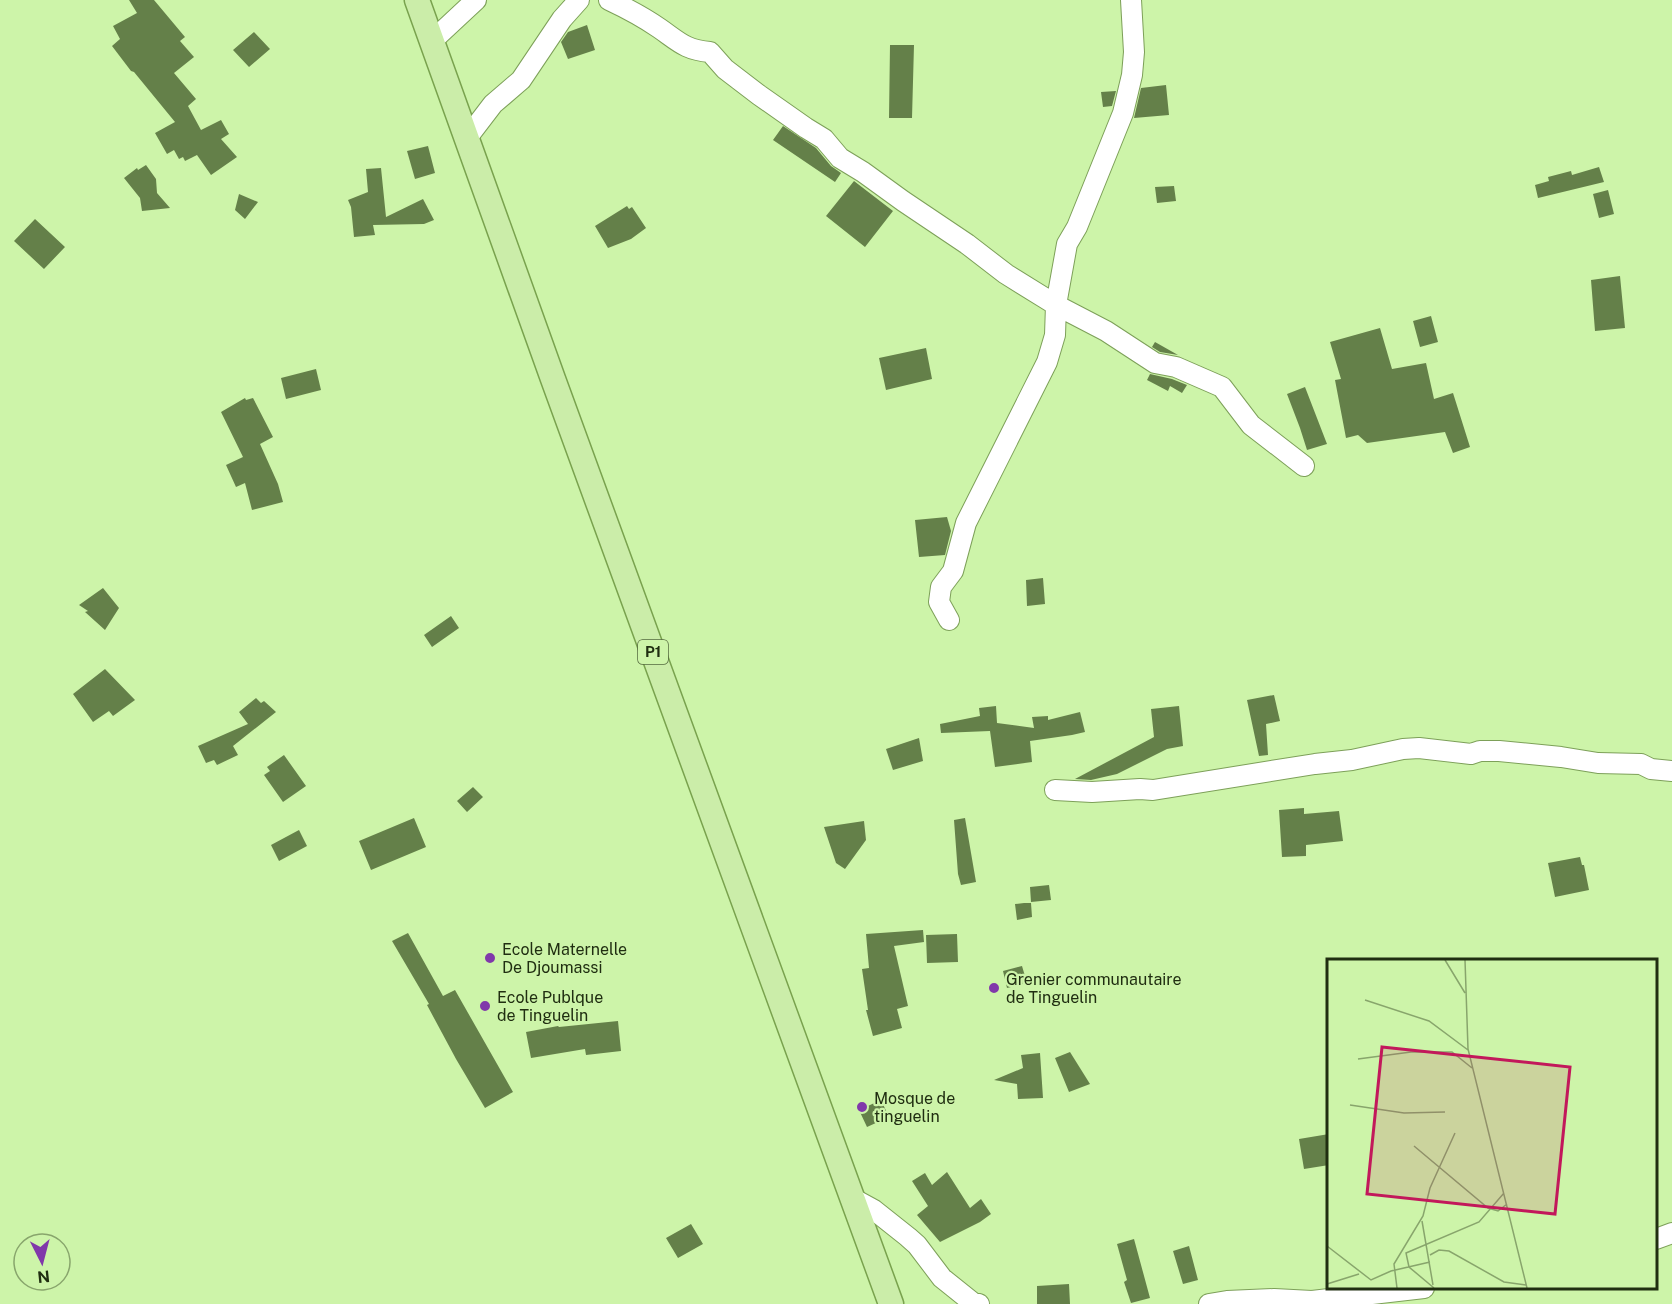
<svg xmlns="http://www.w3.org/2000/svg" width="1672" height="1304" font-family="'Public Sans',sans-serif">
	<style>
		.building { fill: #648049 }
		.lines { fill: none; stroke-linecap: round; stroke-linejoin: round }
		.minor-casing { stroke: #7da059; stroke-width: 22 }
		.major-casing { stroke: #79a24e; stroke-width: 27 }
		.minor { stroke: #fff; stroke-width: 20 }
		.major { stroke: #cbeda9; stroke-width: 24 }
		.poi-dot { fill: #8038aa; stroke: #cdf4a9; stroke-width: 2 }
		.labels { text-anchor: middle; stroke-width: 4.5; stroke-linejoin: round; paint-order: stroke }
		.shield { fill: #cdf4a9; stroke: #54693f; stroke-width: 1.5 }
		.shield-label { font-size: 15px; font-weight: bold; fill: #202e11 }
		.poi-label { font-size: 16px; fill: #202e11; stroke: #cdf4a9; text-anchor: start }
		.inset-road { fill: none; stroke: #88a56c; stroke-width: 1.5 }
		.view { fill: #c2185b; fill-opacity: 0.15; stroke: #c2185b; stroke-width: 3 }
		.inset-edge { fill: none; stroke: #202e11; stroke-width: 3 }
	</style>
	<rect width="100%" height="100%" fill="#cdf4a9"/>
	<!-- building -->
	<path class="building" d="M 129,0 L 154,0 L 185,37 L 180,41 L 194,57 L 174,73 L 196,99 L 188,106 L 201,130 L 221,120 L 229,134 L 221,139 L 237,157 L 211,175 L 197,155 L 185,161 L 183,157 L 179,159 L 174,150 L 167,154 L 155,133 L 175,122 L 134,72 L 131,71 L 112,46 L 120,39 L 113,26 L 137,13 Z
		M 587,25 L 595,50 L 568,59 L 561,42 L 568,32 Z
		M 254,32 L 270,49 L 249,67 L 233,50 Z
		M 890,45 L 914,45 L 912,118 L 889,118 Z
		M 1166,85 L 1169,115 L 1134,118 L 1141,88 Z
		M 1116,91 L 1112,106 L 1103,107 L 1101,92 Z
		M 783,126 L 816,148 L 831,166 L 841,173 L 835,182 L 773,140 Z
		M 428,146 L 435,173 L 415,179 L 407,151 Z
		M 146,165 L 156,179 L 157,193 L 170,208 L 142,211 L 140,198 L 124,178 L 137,168 L 138,170 Z
		M 1599,167 L 1604,182 L 1538,198 L 1535,185 L 1549,181 L 1548,177 L 1571,171 L 1572,175 Z
		M 381,168 L 386,217 L 423,199 L 434,220 L 424,224 L 373,225 L 375,235 L 354,237 L 351,207 L 348,200 L 368,192 L 366,169 Z
		M 854,181 L 893,211 L 865,247 L 826,216 Z
		M 1174,186 L 1176,201 L 1157,203 L 1155,187 Z
		M 1608,190 L 1614,214 L 1599,218 L 1593,194 Z
		M 239,194 L 258,202 L 245,219 L 235,210 Z
		M 627,206 L 629,209 L 632,207 L 646,228 L 631,239 L 608,248 L 595,226 Z
		M 35,219 L 65,247 L 44,269 L 14,241 Z
		M 1620,276 L 1625,328 L 1595,331 L 1591,280 Z
		M 1431,316 L 1438,342 L 1420,347 L 1413,321 Z
		M 1380,328 L 1392,369 L 1426,363 L 1434,399 L 1453,393 L 1470,447 L 1453,453 L 1445,432 L 1367,443 L 1358,435 L 1346,438 L 1335,380 L 1341,379 L 1330,342 Z
		M 1155,342 L 1178,355 L 1160,352 L 1152,347 Z
		M 926,348 L 932,379 L 886,390 L 879,358 Z
		M 316,369 L 321,390 L 286,399 L 281,378 Z
		M 1150,374 L 1172,379 L 1187,385 L 1182,393 L 1170,386 L 1168,391 L 1147,380 Z
		M 1305,387 L 1327,444 L 1307,450 L 1300,428 L 1287,394 Z
		M 245,398 L 246,400 L 253,398 L 273,437 L 260,444 L 278,484 L 283,502 L 252,510 L 245,483 L 236,487 L 226,465 L 243,457 L 221,412 Z
		M 947,517 L 951,531 L 945,555 L 919,557 L 915,520 Z
		M 1043,578 L 1045,604 L 1027,606 L 1026,580 Z
		M 103,588 L 119,608 L 105,630 L 85,612 L 88,611 L 79,605 Z
		M 451,616 L 459,628 L 432,647 L 424,635 Z
		M 105,669 L 135,700 L 113,716 L 109,711 L 93,722 L 73,694 Z
		M 1274,695 L 1280,721 L 1266,724 L 1268,755 L 1259,756 L 1247,700 Z
		M 256,698 L 261,703 L 264,701 L 276,712 L 233,746 L 238,755 L 217,765 L 214,760 L 206,763 L 198,746 L 248,724 L 239,712 Z
		M 996,706 L 997,723 L 1034,728 L 1032,717 L 1048,716 L 1048,720 L 1080,712 L 1085,732 L 1072,735 L 1030,741 L 1032,762 L 995,767 L 990,731 L 941,733 L 940,724 L 980,716 L 979,708 Z
		M 1179,706 L 1183,746 L 1167,749 L 1117,774 L 1091,780 L 1075,779 L 1154,737 L 1151,709 Z
		M 919,738 L 923,761 L 893,770 L 886,749 Z
		M 284,755 L 306,786 L 283,802 L 264,775 L 270,771 L 267,767 Z
		M 473,787 L 483,797 L 467,812 L 457,801 Z
		M 1304,808 L 1304,814 L 1339,811 L 1343,841 L 1306,845 L 1306,856 L 1282,857 L 1279,810 Z
		M 414,818 L 426,847 L 371,870 L 359,841 Z
		M 965,818 L 976,882 L 961,885 L 958,874 L 954,820 Z
		M 864,821 L 866,840 L 845,869 L 836,863 L 824,827 Z
		M 299,830 L 307,846 L 279,861 L 271,845 Z
		M 1580,857 L 1582,865 L 1584,865 L 1589,890 L 1555,897 L 1548,863 Z
		M 1049,885 L 1051,900 L 1031,902 L 1030,887 Z
		M 1024,903 L 1031,903 L 1032,917 L 1017,920 L 1015,904 Z
		M 923,930 L 924,942 L 894,946 L 908,1006 L 897,1009 L 902,1028 L 873,1036 L 866,1010 L 868,1010 L 862,969 L 869,968 L 866,934 Z
		M 408,933 L 443,996 L 455,990 L 513,1092 L 485,1108 L 456,1059 L 427,1005 L 429,1004 L 392,941 Z
		M 957,934 L 958,962 L 927,963 L 926,935 Z
		M 1022,966 L 1027,983 L 1007,988 L 1003,971 Z
		M 618,1021 L 621,1051 L 586,1055 L 585,1049 L 531,1058 L 526,1032 L 558,1026 L 559,1027 Z
		M 1070,1052 L 1090,1084 L 1069,1092 L 1055,1058 Z
		M 1040,1053 L 1043,1098 L 1018,1099 L 1017,1084 L 994,1080 L 1023,1068 L 1021,1055 Z
		M 881,1100 L 889,1117 L 867,1127 L 859,1110 Z
		M 1329,1134 L 1329,1165 L 1304,1169 L 1299,1139 Z
		M 947,1172 L 970,1208 L 981,1199 L 991,1214 L 980,1222 L 940,1242 L 917,1215 L 928,1206 L 912,1181 L 925,1173 L 932,1185 Z
		M 691,1224 L 703,1244 L 678,1258 L 666,1238 Z
		M 1134,1239 L 1150,1298 L 1131,1303 L 1124,1282 L 1127,1280 L 1117,1244 Z
		M 1189,1246 L 1198,1280 L 1183,1284 L 1173,1251 Z
		M 1069,1284 L 1070,1304 L 1037,1304 L 1037,1286 Z"/>
	<g class="lines">
		<defs>
			<path id="minor" d="M 609,0 C 626,8 643,17 659,28 C 678,41 685,50 710,52 L 725,69 L 759,95 L 806,128 L 824,139 L 840,158 L 863,172 L 903,201 L 967,244 L 1006,274 L 1056,305 L 1106,331 L 1155,363 L 1176,367 L 1222,387 L 1251,425 L 1304,466
				M 432,41 L 476,0
				M 467,138 L 493,104 L 521,80 L 562,19 L 579,0
				M 949,620 L 939,602 L 941,587 L 953,571 L 966,523 L 1047,362 L 1055,335 L 1056,305 L 1067,244 L 1077,227 L 1123,113 L 1132,75 L 1134,52 L 1131,0
				M 1055,790 L 1092,792 L 1140,789 L 1153,790 L 1315,764 L 1352,760 L 1403,749 L 1419,748 L 1471,754 L 1480,751 L 1499,751 L 1561,757 L 1598,763 L 1641,764 L 1651,769 L 1672,771
				M 852,1198 L 874,1210 L 908,1237 L 917,1245 L 942,1278 L 972,1302 L 979,1304
				M 1656,1239 L 1672,1233
				M 1209,1304 L 1227,1301 L 1274,1299 L 1312,1301 L 1424,1288"/>
			<path id="major" d="M 417,0 L 553,379 L 891,1304"/>
		</defs>
		<!-- minor casing -->
		<use href="#minor" class="minor-casing"/>
		<!-- major casing -->
		<use href="#major" class="major-casing"/>
		<!-- minor -->
		<use href="#minor" class="minor"/>
		<!-- major -->
		<use href="#major" class="major"/>
	</g>
	<!-- markers -->
	<g class="poi-dot">
		<circle cx="490" cy="958" r="6"/>
		<circle cx="994" cy="988" r="6"/>
		<circle cx="485" cy="1006" r="6"/>
		<circle cx="862" cy="1107" r="6"/>
	</g>
	<g class="labels">
		<!-- shield labels -->
		<rect class="shield" x="638" y="640" width="30" height="24" rx="4.5"/>
		<g class="shield-label">
			<text x="653" y="657">P1</text>
		</g>
		<!-- poi labels -->
		<g class="poi-label">
			<text x="502" y="955">Ecole Maternelle<tspan x="502" dy="18">De Djoumassi</tspan></text>
			<text x="1006" y="985">Grenier communautaire<tspan x="1006" dy="18">de Tinguelin</tspan></text>
			<text x="497" y="1003">Ecole Publque<tspan x="497" dy="18">de Tinguelin</tspan></text>
			<text x="874" y="1104">Mosque de<tspan x="874" dy="18">tinguelin</tspan></text>
		</g>
	</g>
	<!-- overview -->
	<g transform="translate(1327 959)">
		<rect width="330" height="330" fill="#cdf4a9"/>
		<path class="inset-road" d="M 118,1 L 138,34M 138,1 L 141,90 L 200,329M 38,41 L 102,62 L 141,91M 31,100 L 84,93 L 125,93 L 145,109M 23,146 L 77,154 L 118,153M 87,187 L 161,249 L 171,252 L 180,245M 95,262 L 106,326M 0,287 L 44,321 L 64,312 L 103,303M 103,296 L 112,291 L 122,292 L 177,323 L 199,326M 0,325 L 32,315M 70,329 L 67,305 L 96,257 L 103,229 L 128,174M 107,329 L 82,308 L 79,294 L 152,263 L 177,234"/>
		<path class="view" d="M 55,88 L 243,108 L 228,255 L 40,235 Z"/>
		<rect width="330" height="330" class="inset-edge"/>
	</g>
	<!-- north arrow -->
	<g transform="translate(42 1262) rotate(174)"><circle r="28" fill="#cdf4a9" stroke="#88a56c" stroke-width="1.5"/>
	<path d="M0-4.5L10 22L0 15L-10 22Z" fill="#8038aa"/>
	<text y="-9" font-size="16" font-weight="bold" text-anchor="middle" fill="#202e11">N</text>
	</g>
</svg>
